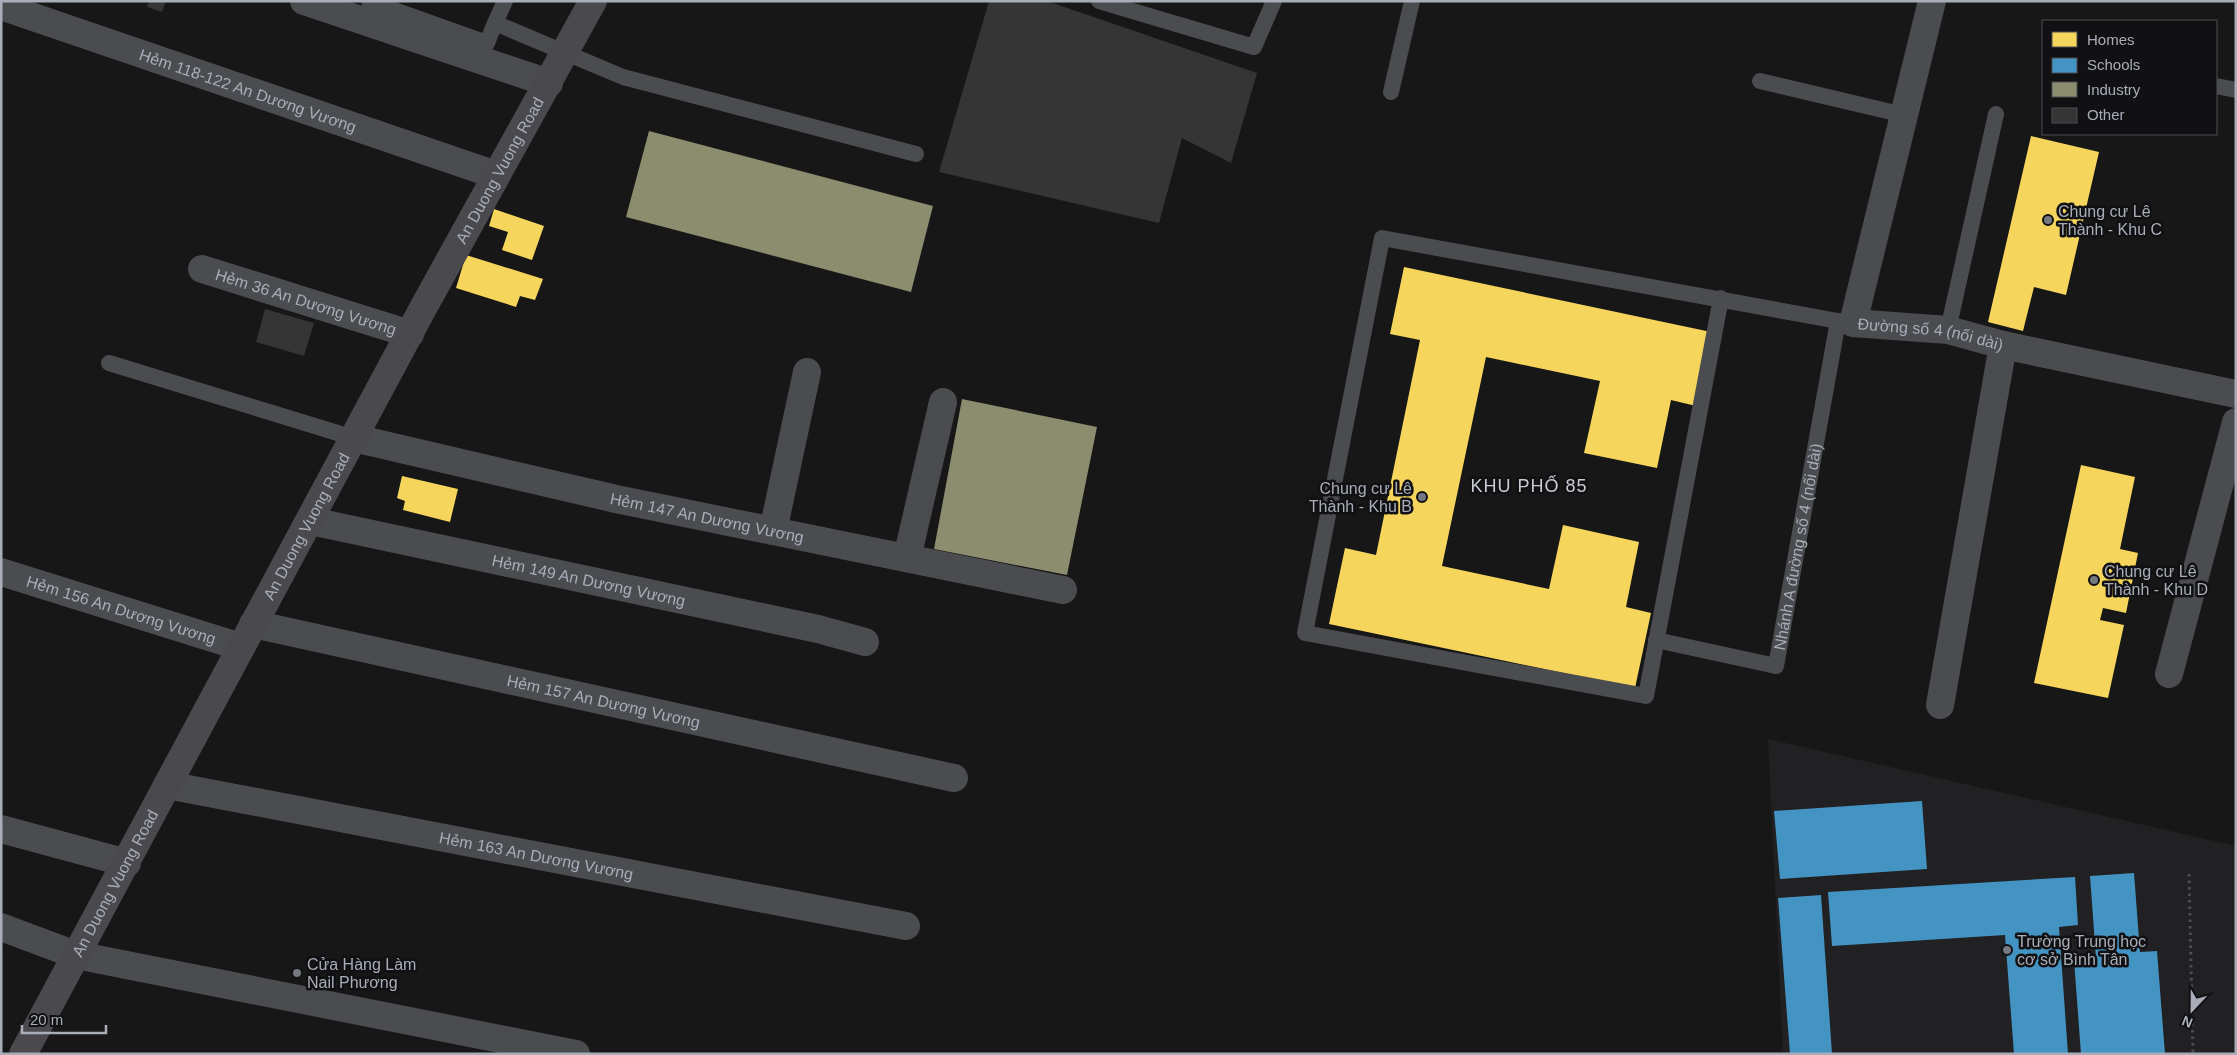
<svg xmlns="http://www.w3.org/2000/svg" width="2237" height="1055" font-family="Arial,sans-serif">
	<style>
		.built { fill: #212123 }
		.homes { fill: #f6d55c }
		.schools { fill: #4393c3 }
		.industry { fill: #8c8c6e }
		.building { fill: #353536 }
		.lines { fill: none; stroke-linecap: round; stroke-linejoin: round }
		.path { stroke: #4d4e52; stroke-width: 3; stroke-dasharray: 2.5 4; stroke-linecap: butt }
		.service { stroke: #4b4c50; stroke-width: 16 }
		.minor { stroke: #4b4c50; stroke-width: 28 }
		.secondary { stroke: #4a4a4e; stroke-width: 28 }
		.poi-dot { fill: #757880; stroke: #111113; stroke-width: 2 }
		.labels { text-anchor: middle; stroke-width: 5; stroke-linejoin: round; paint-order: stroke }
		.street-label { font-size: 16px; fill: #a8adb8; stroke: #111113 }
		.poi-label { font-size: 16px; fill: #a8adb8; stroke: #111113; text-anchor: start }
		.neighbourhood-label { font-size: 18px; letter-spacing: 1px; fill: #c9ccd4; stroke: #111113 }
	</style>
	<rect width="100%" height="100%" fill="#171717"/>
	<!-- built -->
	<path class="built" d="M 1768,739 L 2236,846 L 2236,1054 L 1783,1054 Z"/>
	<!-- homes -->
	<path class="homes" d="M 2031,136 L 2099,152 L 2066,295 L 2034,287 L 2023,331 L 1988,322 Z
		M 494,209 L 544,226 L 532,260 L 502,250 L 508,232 L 489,226 Z
		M 466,255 L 543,279 L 535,300 L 520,296 L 516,307 L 456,288 Z
		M 1404,267 L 1711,332 L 1696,406 L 1671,400 L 1657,468 L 1584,453 L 1600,381 L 1486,357 L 1442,566 L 1549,589 L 1563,525 L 1639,542 L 1626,607 L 1651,613 L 1635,688 L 1329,624 L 1345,548 L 1376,555 L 1420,340 L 1390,334 Z
		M 2081,465 L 2135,477 L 2120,549 L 2138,553 L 2126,613 L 2103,608 L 2100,620 L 2124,625 L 2108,698 L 2034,683 Z
		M 402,476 L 458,489 L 450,522 L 403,510 L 405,501 L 397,498 Z"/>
	<!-- schools -->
	<path class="schools" d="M 1922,801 L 1927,869 L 1780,879 L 1774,811 Z
		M 2134,873 L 2140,952 L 2157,951 L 2165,1054 L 2081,1054 L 2074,960 L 2096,958 L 2090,876 Z
		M 2075,877 L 2078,925 L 2059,927 L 2068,1054 L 2014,1054 L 2005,935 L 1832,946 L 1828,892 Z
		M 1821,895 L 1832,1054 L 1790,1054 L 1778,898 Z"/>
	<!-- industry -->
	<path class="industry" d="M 649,131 L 933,206 L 911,292 L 626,217 Z
		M 962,399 L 1097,427 L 1067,575 L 934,549 Z"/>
	<!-- building -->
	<path class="building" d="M 149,1 L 166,1 L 162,12 L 147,7 Z
		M 989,1 L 1047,1 L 1257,73 L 1231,163 L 1182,138 L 1159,223 L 939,172 Z
		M 265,309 L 314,323 L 304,356 L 256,342 Z"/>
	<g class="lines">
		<!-- path -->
		<path class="path" d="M 2189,874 L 2193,1054"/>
		<!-- service -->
		<g class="service">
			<path d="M 369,1 L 487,43 L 495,23"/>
			<path d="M 505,1 L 495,23 L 623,77 L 916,154"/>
			<path d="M 1099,1 L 1254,47 L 1274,1"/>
			<path d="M 1760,81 L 1904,115"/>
			<path d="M 2216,86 L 2236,90"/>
			<path d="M 1391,92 L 1412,1"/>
			<path d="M 1721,298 L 1646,696 L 1305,633 L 1382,238 L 1838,321"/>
			<path d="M 1948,330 L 1996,114"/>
			<path d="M 109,363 L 354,438"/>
			<path id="s1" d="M 1656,640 L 1776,666 L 1838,321 L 1850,323"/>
		</g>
		<!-- minor -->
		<g class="minor">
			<path d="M 304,1 L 549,83"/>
			<path id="s2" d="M 1932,1 L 1853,323 L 1948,330 L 2003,345 L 1940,705"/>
			<path id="s3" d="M 1,6 L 496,175"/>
			<path id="s4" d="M 202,269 L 410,334"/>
			<path d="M 2003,345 L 2236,394"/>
			<path id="s5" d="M 354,438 L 616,499 L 1063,590"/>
			<path id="s6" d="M 311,521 L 818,629 L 865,642"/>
			<path d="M 773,531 L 807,372"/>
			<path d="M 907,558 L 943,402"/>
			<path id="s7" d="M 1,572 L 241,647"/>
			<path id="s8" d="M 253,624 L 954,778"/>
			<path d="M 2169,674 L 2236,422"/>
			<path id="s9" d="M 167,785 L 906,926"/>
			<path d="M 1,829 L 127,863"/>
			<path d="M 1,927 L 76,955 L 576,1054"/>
		</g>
		<!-- secondary -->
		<path class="secondary" id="s10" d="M 23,1054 L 422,310 L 593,1"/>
	</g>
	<!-- markers -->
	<g class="poi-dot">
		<circle cx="2048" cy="220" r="5"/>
		<circle cx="1422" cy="497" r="5"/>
		<circle cx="2094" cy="580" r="5"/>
		<circle cx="2007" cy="950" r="5"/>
		<circle cx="297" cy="973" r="5"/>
	</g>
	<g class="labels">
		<!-- street labels -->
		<g class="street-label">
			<text dy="6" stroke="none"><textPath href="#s3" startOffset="261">Hẻm 118-122 An Dương Vương</textPath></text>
			<text dy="6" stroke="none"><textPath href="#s10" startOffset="1004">An Duong Vuong Road</textPath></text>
			<text dy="6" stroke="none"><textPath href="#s4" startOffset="109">Hẻm 36 An Dương Vương</textPath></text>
			<text dy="6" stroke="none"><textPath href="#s2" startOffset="410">Đường số 4 (nối dài)</textPath></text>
			<text dy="6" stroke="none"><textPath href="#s5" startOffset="362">Hẻm 147 An Dương Vương</textPath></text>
			<text dy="6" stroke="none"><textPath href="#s10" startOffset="599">An Duong Vuong Road</textPath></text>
			<text dy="6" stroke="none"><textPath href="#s1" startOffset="244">Nhánh A đường số 4 (nối dài)</textPath></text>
			<text dy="6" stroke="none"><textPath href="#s6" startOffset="284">Hẻm 149 An Dương Vương</textPath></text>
			<text dy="6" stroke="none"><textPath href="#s7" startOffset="126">Hẻm 156 An Dương Vương</textPath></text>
			<text dy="6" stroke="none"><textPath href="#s8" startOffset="359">Hẻm 157 An Dương Vương</textPath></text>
			<text dy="6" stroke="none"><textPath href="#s9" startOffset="376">Hẻm 163 An Dương Vương</textPath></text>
			<text dy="6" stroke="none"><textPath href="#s10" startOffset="194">An Duong Vuong Road</textPath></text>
		</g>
		<!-- poi labels -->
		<g class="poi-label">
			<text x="2058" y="217">Chung cư Lê<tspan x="2058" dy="18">Thành - Khu C</tspan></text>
			<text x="1412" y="494" text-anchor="end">Chung cư Lê<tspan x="1412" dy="18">Thành - Khu B</tspan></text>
			<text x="2104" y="577">Chung cư Lê<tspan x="2104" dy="18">Thành - Khu D</tspan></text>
			<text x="2017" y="947">Trường Trung học<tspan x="2017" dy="18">cơ sở Bình Tân</tspan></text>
			<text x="307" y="970">Cửa Hàng Làm<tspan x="307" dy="18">Nail Phương</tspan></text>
		</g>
		<!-- neighbourhood labels -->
		<g class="neighbourhood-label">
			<text x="1529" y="492">KHU PHỐ 85</text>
		</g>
	</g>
	<!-- border -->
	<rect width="2237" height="1055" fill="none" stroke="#a8adb8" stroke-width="5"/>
	<!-- legend -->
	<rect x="2042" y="20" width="175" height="115" fill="#111113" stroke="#4d4f55"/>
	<rect x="2052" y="32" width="25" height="15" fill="#f6d55c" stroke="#4d4f55"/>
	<text x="2087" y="45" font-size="15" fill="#a8adb8">Homes</text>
	<rect x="2052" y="58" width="25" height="15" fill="#4393c3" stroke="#4d4f55"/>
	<text x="2087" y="70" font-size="15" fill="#a8adb8">Schools</text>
	<rect x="2052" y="82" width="25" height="15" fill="#8c8c6e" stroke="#4d4f55"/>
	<text x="2087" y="95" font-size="15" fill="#a8adb8">Industry</text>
	<rect x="2052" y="108" width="25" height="15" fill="#353536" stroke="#4d4f55"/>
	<text x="2087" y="120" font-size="15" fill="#a8adb8">Other</text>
	<!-- north arrow -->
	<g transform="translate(2192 1010) rotate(202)" stroke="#111113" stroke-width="4" paint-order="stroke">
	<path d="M0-4L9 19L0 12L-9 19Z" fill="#a8adb8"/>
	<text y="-8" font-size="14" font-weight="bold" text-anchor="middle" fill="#a8adb8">N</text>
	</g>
	<!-- scale -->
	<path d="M22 1025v8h84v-8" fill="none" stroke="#a8adb8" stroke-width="2.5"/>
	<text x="30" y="1025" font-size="15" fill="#a8adb8" stroke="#111113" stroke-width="4" paint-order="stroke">20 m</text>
</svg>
